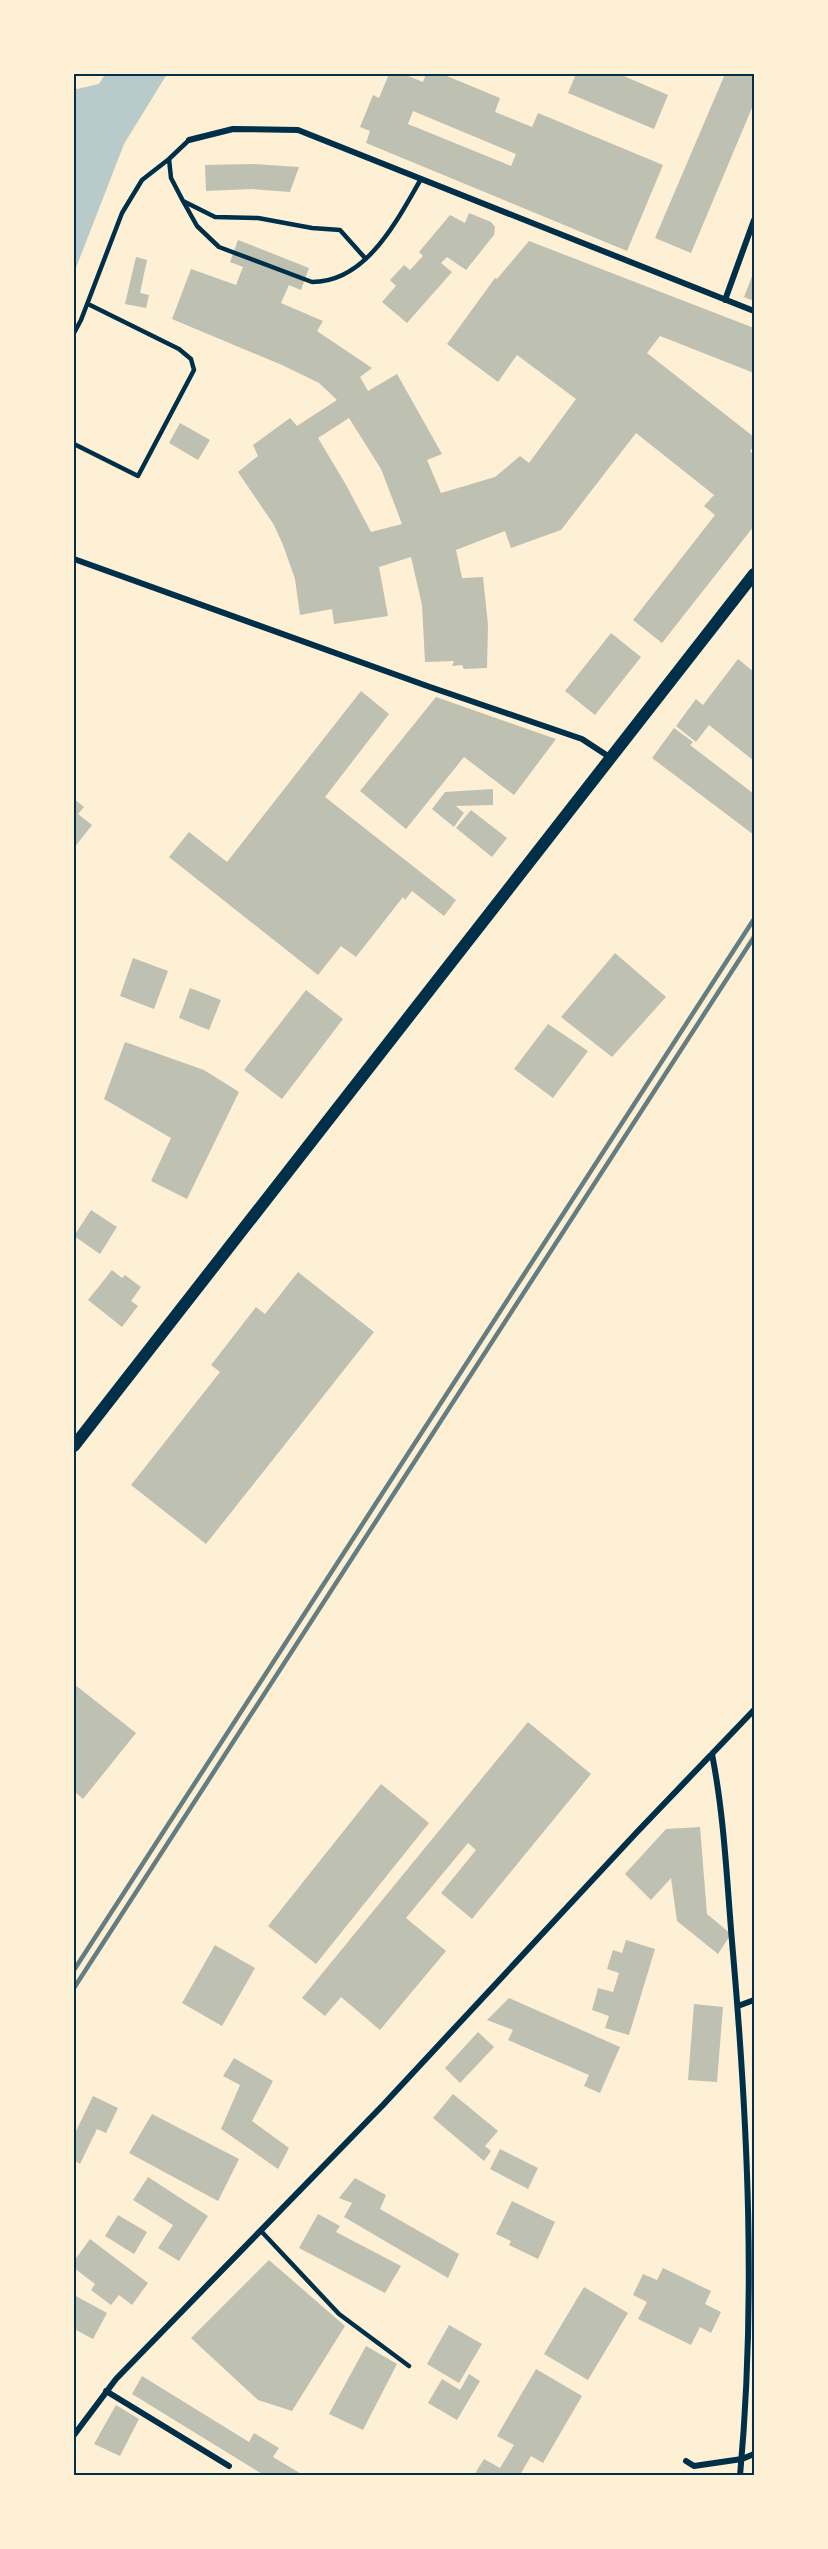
<svg xmlns="http://www.w3.org/2000/svg" width="828" height="2549" font-family="'Exo 2',sans-serif">
	<style>
		.green { fill: #b9caca }
		.building { fill: #bec0b2; fill-rule: evenodd }
		.lines { fill: none; stroke-linecap: round; stroke-linejoin: round }
		.service { stroke: #003049; stroke-width: 4.5 }
		.minor { stroke: #003049; stroke-width: 6 }
		.secondary { stroke: #003049; stroke-width: 12 }
		.rail { stroke: #657d81; stroke-width: 4.5 }
		.neatline { fill: none; stroke: #003049; stroke-width: 2 }
	</style>
	<rect width="100%" height="100%" fill="#fdf0d5"/>
	<!-- green -->
	<path class="green" d="M 105,74 L 167,74 L 124,144 L 74,273 L 74,86 L 77,89 L 99,84 Z"/>
	<!-- building -->
	<path class="building" d="M 389,74 L 403,74 L 423,82 L 426,74 L 442,74 L 500,98 L 495,112 L 532,127 L 538,113 L 663,165 L 627,251 L 366,143 L 370,131 L 360,127 L 373,95 L 379,98 ZM 413,111 L 516,154 L 511,166 L 408,124 Z
		M 576,74 L 619,74 L 668,95 L 654,129 L 568,93 Z
		M 725,74 L 754,74 L 754,103 L 691,253 L 655,238 Z
		M 253,164 L 299,167 L 290,192 L 252,189 L 206,191 L 205,165 Z
		M 469,213 L 491,222 L 495,227 L 494,235 L 466,270 L 447,257 L 441,263 L 452,272 L 407,323 L 382,302 L 396,286 L 390,280 L 404,265 L 410,270 L 423,256 L 419,252 L 450,215 L 465,223 Z
		M 238,240 L 309,268 L 301,290 L 289,285 L 281,303 L 323,321 L 317,331 L 372,368 L 360,377 L 368,391 L 397,374 L 442,454 L 427,460 L 441,493 L 495,477 L 520,456 L 529,463 L 576,399 L 517,355 L 498,382 L 447,344 L 495,278 L 497,279 L 529,241 L 754,328 L 754,373 L 660,336 L 647,353 L 754,437 L 754,446 L 750,451 L 754,455 L 754,526 L 662,643 L 633,620 L 715,515 L 704,506 L 714,495 L 636,433 L 561,530 L 511,548 L 505,531 L 456,550 L 462,578 L 483,577 L 488,625 L 487,668 L 464,669 L 462,665 L 452,666 L 454,661 L 425,662 L 422,605 L 411,557 L 379,567 L 388,616 L 334,624 L 332,609 L 300,615 L 295,579 L 283,545 L 274,525 L 238,472 L 258,456 L 253,445 L 290,418 L 297,426 L 337,400 L 319,383 L 282,365 L 172,319 L 191,269 L 236,285 L 243,267 L 230,262 ZM 349,418 L 381,469 L 402,524 L 371,532 L 345,483 L 318,438 Z
		M 136,257 L 147,260 L 140,293 L 149,295 L 146,308 L 125,304 Z
		M 754,271 L 754,301 L 744,297 Z
		M 180,423 L 210,440 L 198,460 L 169,443 Z
		M 611,633 L 641,657 L 595,715 L 565,691 Z
		M 738,659 L 754,672 L 754,761 L 709,725 L 696,742 L 676,726 L 696,699 L 703,705 Z
		M 361,691 L 389,714 L 325,797 L 456,900 L 444,916 L 412,891 L 405,900 L 403,897 L 356,957 L 341,946 L 318,975 L 169,857 L 189,832 L 227,862 Z
		M 436,697 L 556,739 L 514,795 L 464,757 L 406,829 L 360,791 Z
		M 674,728 L 693,742 L 690,745 L 754,794 L 754,835 L 652,758 Z
		M 493,789 L 493,805 L 456,806 L 464,813 L 454,827 L 432,809 L 445,792 Z
		M 74,799 L 84,807 L 78,814 L 92,825 L 74,848 Z
		M 471,810 L 507,838 L 492,857 L 456,828 Z
		M 615,953 L 666,997 L 612,1057 L 561,1017 Z
		M 133,958 L 168,971 L 154,1009 L 120,996 Z
		M 190,988 L 221,1000 L 209,1030 L 179,1018 Z
		M 306,990 L 343,1019 L 282,1099 L 244,1070 Z
		M 548,1024 L 588,1051 L 553,1098 L 514,1069 Z
		M 125,1042 L 204,1070 L 239,1092 L 187,1199 L 151,1181 L 171,1138 L 104,1099 Z
		M 91,1210 L 117,1227 L 100,1254 L 74,1236 Z
		M 112,1270 L 122,1278 L 125,1275 L 141,1287 L 131,1301 L 138,1306 L 122,1327 L 88,1300 Z
		M 298,1272 L 374,1332 L 206,1544 L 131,1485 L 220,1372 L 211,1365 L 256,1307 L 265,1314 Z
		M 74,1684 L 136,1733 L 83,1799 L 74,1791 Z
		M 528,1722 L 591,1774 L 472,1919 L 441,1893 L 476,1850 L 468,1843 L 406,1918 L 446,1951 L 380,2030 L 341,1997 L 325,2016 L 302,1998 Z
		M 381,1784 L 429,1823 L 316,1964 L 268,1926 Z
		M 700,1827 L 707,1914 L 731,1934 L 718,1954 L 677,1921 L 671,1878 L 651,1900 L 625,1874 L 666,1829 Z
		M 626,1940 L 655,1949 L 629,2035 L 605,2028 L 609,2016 L 592,2010 L 598,1988 L 613,1992 L 619,1973 L 607,1969 L 613,1950 L 622,1953 Z
		M 215,1945 L 255,1968 L 222,2026 L 182,2003 Z
		M 509,1998 L 620,2047 L 600,2093 L 584,2086 L 589,2075 L 508,2040 L 513,2030 L 487,2020 Z
		M 694,2004 L 723,2007 L 717,2082 L 688,2080 Z
		M 478,2032 L 494,2047 L 460,2083 L 445,2068 Z
		M 234,2058 L 273,2081 L 252,2121 L 289,2148 L 278,2169 L 221,2129 L 240,2085 L 223,2076 Z
		M 453,2094 L 498,2131 L 485,2146 L 491,2151 L 484,2161 L 433,2118 Z
		M 93,2096 L 118,2108 L 106,2133 L 97,2129 L 80,2164 L 74,2160 L 74,2135 Z
		M 152,2114 L 239,2159 L 218,2201 L 129,2153 Z
		M 500,2149 L 538,2168 L 528,2189 L 490,2169 Z
		M 148,2177 L 208,2216 L 179,2261 L 158,2248 L 173,2225 L 133,2200 Z
		M 355,2178 L 386,2195 L 380,2209 L 459,2254 L 448,2278 L 344,2217 L 352,2203 L 339,2198 Z
		M 512,2201 L 555,2222 L 538,2259 L 509,2245 L 511,2241 L 496,2234 Z
		M 318,2214 L 340,2226 L 336,2232 L 401,2266 L 385,2293 L 299,2248 Z
		M 118,2215 L 147,2232 L 134,2254 L 105,2236 Z
		M 90,2239 L 148,2283 L 132,2305 L 119,2295 L 111,2305 L 91,2290 L 95,2284 L 74,2268 L 74,2261 Z
		M 269,2260 L 345,2326 L 292,2411 L 258,2400 L 191,2338 Z
		M 663,2268 L 711,2291 L 705,2304 L 721,2312 L 711,2333 L 700,2327 L 691,2345 L 638,2319 L 647,2302 L 633,2295 L 643,2274 L 657,2280 Z
		M 584,2287 L 628,2313 L 588,2380 L 544,2354 Z
		M 74,2295 L 107,2313 L 93,2339 L 74,2329 Z
		M 449,2325 L 482,2344 L 459,2383 L 427,2364 Z
		M 366,2346 L 397,2364 L 363,2430 L 329,2414 Z
		M 536,2369 L 582,2396 L 543,2463 L 531,2456 L 520,2475 L 474,2475 L 484,2459 L 500,2468 L 514,2445 L 497,2436 Z
		M 469,2374 L 480,2381 L 457,2420 L 428,2403 L 442,2379 L 460,2390 Z
		M 142,2376 L 249,2442 L 254,2433 L 279,2448 L 273,2457 L 303,2475 L 261,2475 L 262,2474 L 132,2394 Z
		M 116,2405 L 139,2419 L 120,2456 L 94,2444 Z"/>
	<g class="lines">
		<!-- service -->
		<path class="service" d="M 189,140 L 169,159 L 171,178 L 183,201 L 197,226 L 219,247 L 312,282 C 367,282 397,220 421,179
			M 183,201 L 215,217 L 258,218 L 312,228 L 340,230 L 365,258
			M 74,333 L 81,320 L 122,213 L 142,180 L 169,159
			M 74,444 L 138,476 L 194,370 L 191,359 L 179,349 L 88,304
			M 261,2231 L 339,2314 L 409,2366"/>
		<!-- minor -->
		<path class="minor" d="M 189,140 L 233,129 L 298,130 L 754,311
			M 725,300 L 754,220
			M 74,559 L 430,687 L 582,739 L 611,758
			M 712,1754 C 725,1820 727,1887 733,1953 C 748,2126 756,2302 740,2476
			M 738,2006 L 754,2000
			M 106,2391 L 229,2466
			M 74,2435 L 116,2379 L 383,2105 L 638,1831 L 754,1710
			M 686,2461 L 694,2466 L 742,2459 L 754,2454"/>
		<!-- secondary -->
		<path class="secondary" d="M 74,1446 L 754,574"/>
		<!-- rail -->
		<path class="rail" d="M 74,1970 L 754,919
			M 74,1988 L 754,937"/>
	</g>
	<!-- border -->
	<rect width="828" height="2549" fill="none" stroke="#fdf0d5" stroke-width="150"/>
	<rect x="75" y="75" width="678" height="2399" class="neatline"/>
</svg>
